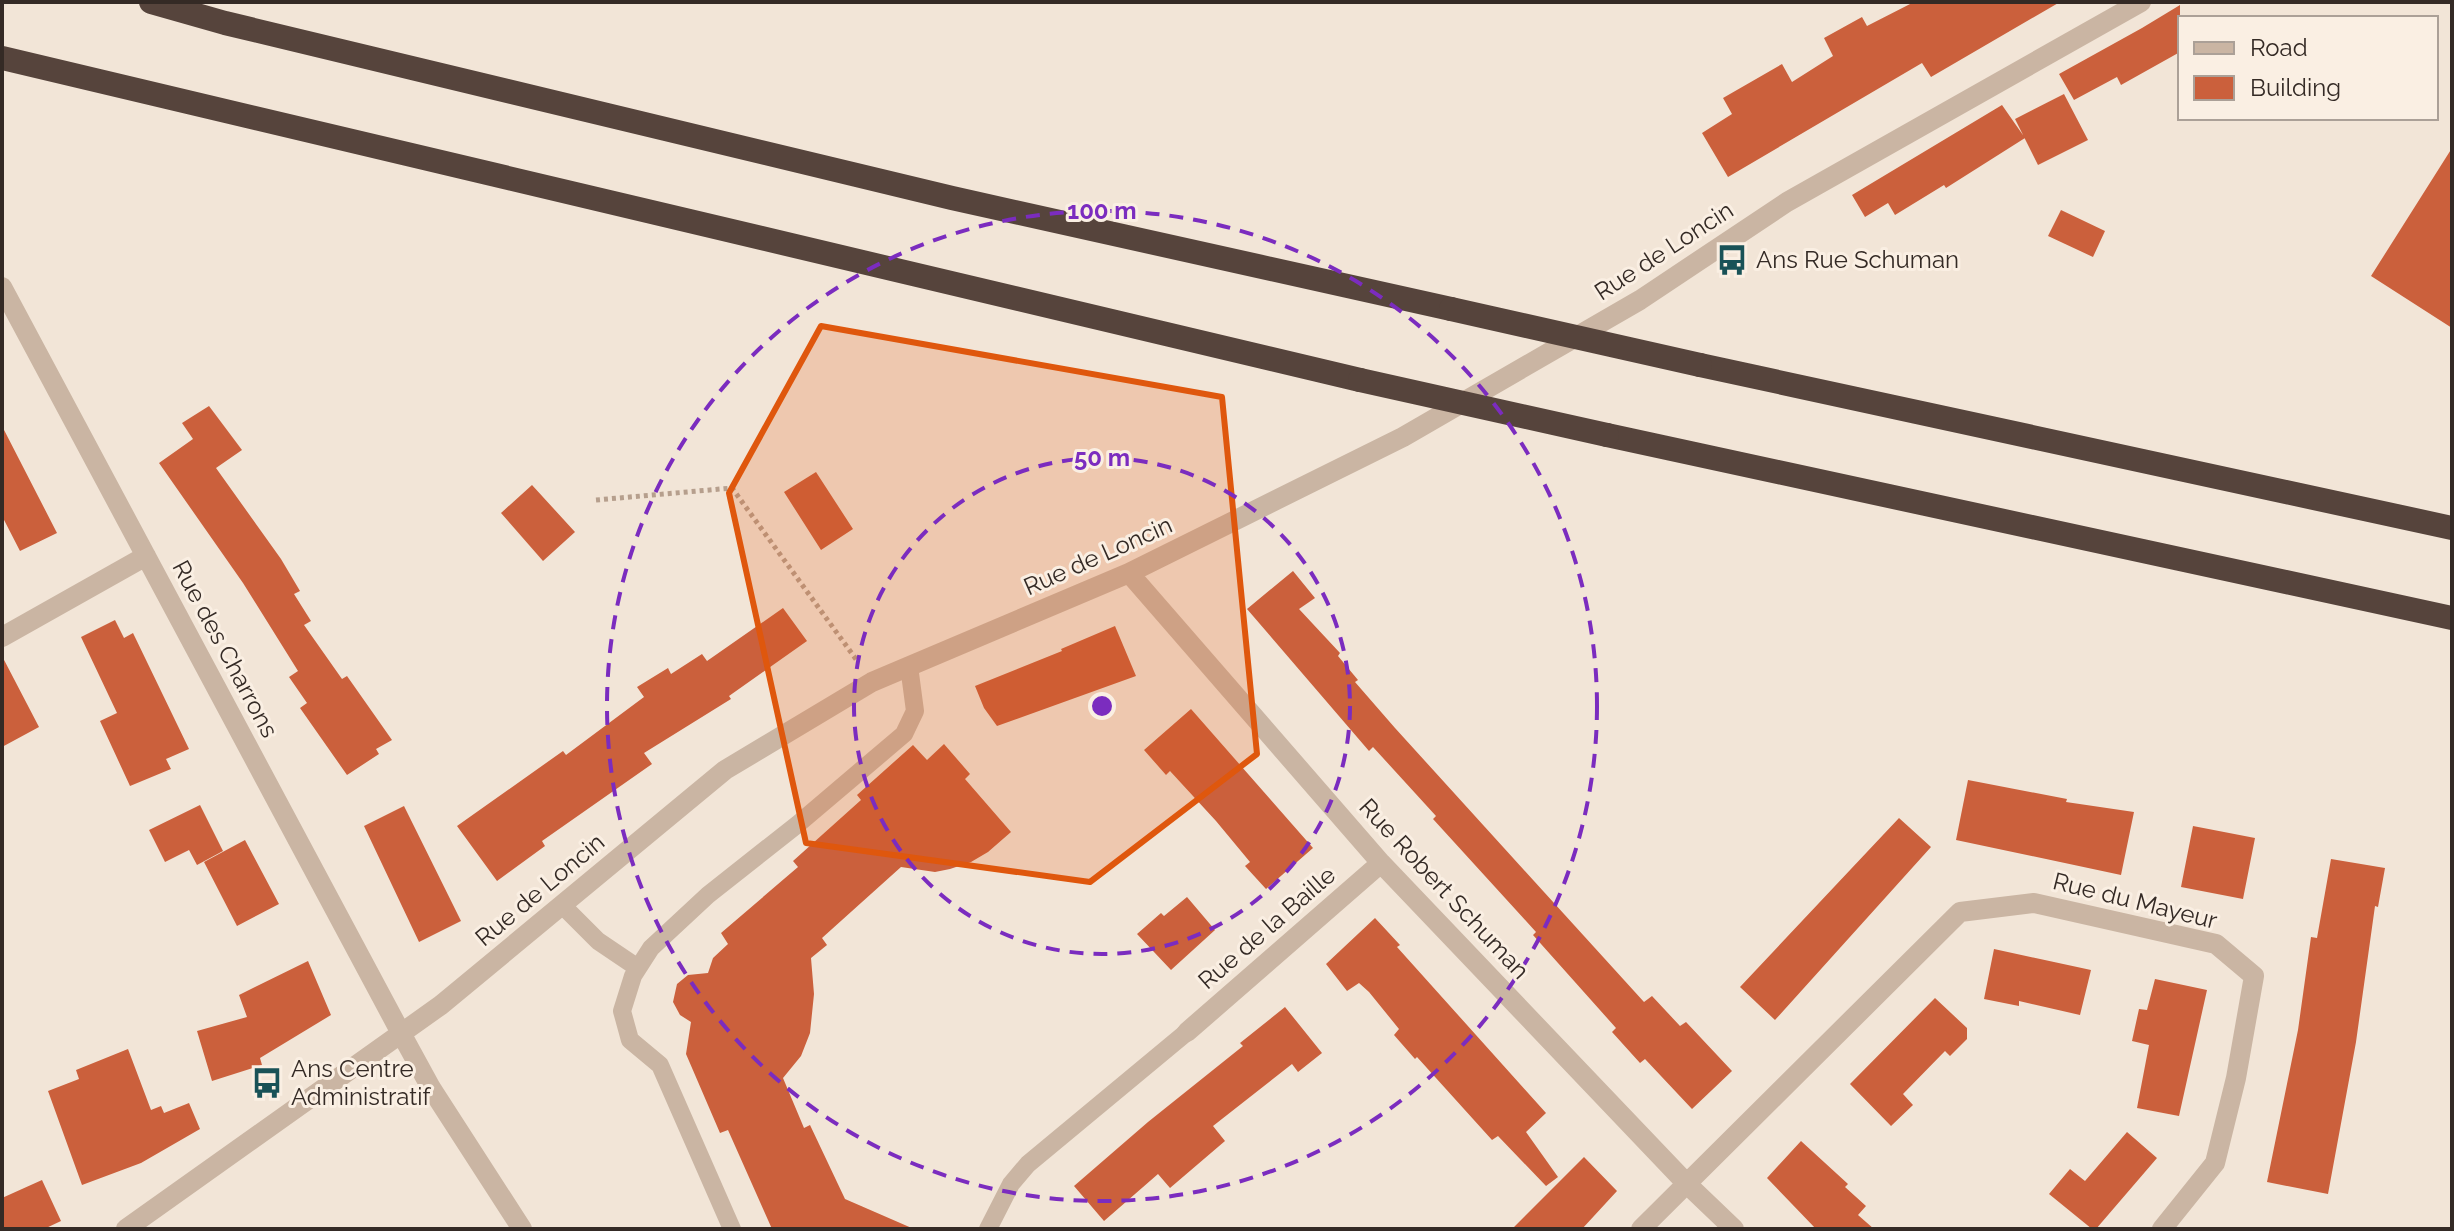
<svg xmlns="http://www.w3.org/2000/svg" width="2454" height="1231" font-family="Raleway,sans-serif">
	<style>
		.building { fill: #cb603c }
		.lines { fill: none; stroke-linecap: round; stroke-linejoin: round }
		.path { stroke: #b69f8d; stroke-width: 5; stroke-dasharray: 4 4; stroke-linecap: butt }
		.lane { stroke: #cab5a3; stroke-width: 18 }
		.street { stroke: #cab5a3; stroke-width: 20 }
		.highway { stroke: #56443c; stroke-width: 24 }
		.highway-bridge { stroke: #56443c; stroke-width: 24 }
		.marked { fill: #df570d; fill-opacity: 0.2; stroke: #df570d; stroke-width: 6; stroke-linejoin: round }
		.ring { fill: none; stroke: #7b2cbf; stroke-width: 4; stroke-dasharray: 14 10 }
		.labels { text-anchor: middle; stroke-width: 6; stroke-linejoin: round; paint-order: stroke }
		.street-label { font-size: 24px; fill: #342a25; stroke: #faefe3 }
		.poi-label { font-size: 24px; fill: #342a25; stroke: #faefe3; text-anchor: start }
		.centre { fill: #7b2cbf; stroke: #faefe3; stroke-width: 4 }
		.ring-label { font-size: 24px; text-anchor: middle; font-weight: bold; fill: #7b2cbf; stroke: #faefe3; stroke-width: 6; stroke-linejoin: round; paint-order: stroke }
	</style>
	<rect width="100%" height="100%" fill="#f2e5d7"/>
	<!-- building -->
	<path class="building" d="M 1914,2 L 2060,2 L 1931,77 L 1922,63 L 1728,177 L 1702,133 L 1732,114 L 1723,98 L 1782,64 L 1792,82 L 1833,56 L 1824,38 L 1862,17 L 1867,26 Z
		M 2180,5 L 2180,52 L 2121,85 L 2117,77 L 2074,100 L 2059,74 L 2142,28 Z
		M 2064,94 L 2088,140 L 2038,165 L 2015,119 Z
		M 2002,105 L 2025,138 L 1946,188 L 1944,185 L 1895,215 L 1888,203 L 1865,217 L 1852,195 Z
		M 2452,148 L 2452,328 L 2371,276 Z
		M 2061,210 L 2105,231 L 2093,257 L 2048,236 Z
		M 209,406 L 242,450 L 216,468 L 281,559 L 300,591 L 294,594 L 311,621 L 304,625 L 342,679 L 347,676 L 392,740 L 376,749 L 379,754 L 347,775 L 300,708 L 307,703 L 289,677 L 298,671 L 243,583 L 159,463 L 193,439 L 182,423 Z
		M 2,426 L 57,533 L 20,551 L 2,516 Z
		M 816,472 L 853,529 L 821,550 L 784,492 Z
		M 532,485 L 575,532 L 543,561 L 501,513 Z
		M 1293,571 L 1315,598 L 1299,609 L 1340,653 L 1338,656 L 1358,680 L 1355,682 L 1395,728 L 1644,1002 L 1652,996 L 1680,1026 L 1686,1022 L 1732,1071 L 1692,1109 L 1645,1059 L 1640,1063 L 1612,1032 L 1616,1028 L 1533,935 L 1536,932 L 1433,819 L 1436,816 L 1373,747 L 1369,751 L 1247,609 Z
		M 783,608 L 807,641 L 729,696 L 731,699 L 644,753 L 652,764 L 542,841 L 545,846 L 497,881 L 457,826 L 563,751 L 566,755 L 644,697 L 637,687 L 668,668 L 671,674 L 702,654 L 707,661 Z
		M 115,620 L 124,638 L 133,633 L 189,749 L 166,759 L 171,769 L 130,786 L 100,721 L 117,713 L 81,637 Z
		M 1115,626 L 1136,676 L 997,726 L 984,708 L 975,686 L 1062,651 L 1061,649 Z
		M 2,656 L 39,727 L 2,747 Z
		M 1191,709 L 1313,848 L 1266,889 L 1245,866 L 1250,862 L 1216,821 L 1170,771 L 1166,775 L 1144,750 Z
		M 944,744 L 970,774 L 965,779 L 1011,832 L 988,852 L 971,862 L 950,869 L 935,872 L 901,867 L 822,938 L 827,945 L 811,958 L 814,994 L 810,1033 L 801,1056 L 783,1078 L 804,1128 L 810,1125 L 845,1199 L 914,1229 L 772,1229 L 728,1130 L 720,1133 L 686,1054 L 691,1022 L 680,1015 L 673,1002 L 677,984 L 688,975 L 708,973 L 713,958 L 728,944 L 721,933 L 798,867 L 793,861 L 861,800 L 857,795 L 913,745 L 927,760 Z
		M 1968,780 L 2067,799 L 2066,802 L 2134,812 L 2121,875 L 1956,840 Z
		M 200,805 L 223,851 L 197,865 L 189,850 L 165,862 L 149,830 Z
		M 404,806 L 461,921 L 419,942 L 364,826 Z
		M 1899,818 L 1931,847 L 1775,1020 L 1740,987 Z
		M 2193,826 L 2255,838 L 2243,899 L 2181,887 Z
		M 245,840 L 279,904 L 237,926 L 204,862 Z
		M 2331,859 L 2385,868 L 2378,907 L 2375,906 L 2356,1042 L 2328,1194 L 2267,1182 L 2298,1030 L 2311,937 L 2317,938 Z
		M 1187,897 L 1215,930 L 1171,970 L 1137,934 L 1161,913 L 1164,916 Z
		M 1375,918 L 1400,945 L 1397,947 L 1546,1113 L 1526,1132 L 1558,1177 L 1546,1186 L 1498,1136 L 1492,1140 L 1417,1057 L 1415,1059 L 1394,1035 L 1399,1029 L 1369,992 L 1359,983 L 1347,991 L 1326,964 Z
		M 1994,949 L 2091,970 L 2080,1015 L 2019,1001 L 2019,1006 L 1984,999 Z
		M 308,961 L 331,1015 L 260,1058 L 262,1065 L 212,1081 L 197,1031 L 247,1017 L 239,995 Z
		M 2155,979 L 2207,990 L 2179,1116 L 2137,1108 L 2149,1045 L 2132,1041 L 2139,1009 L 2147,1010 Z
		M 1935,998 L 1967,1028 L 1967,1039 L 1950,1056 L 1945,1051 L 1903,1094 L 1913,1105 L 1891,1126 L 1850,1084 Z
		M 1285,1007 L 1322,1053 L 1298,1072 L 1292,1064 L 1213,1126 L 1225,1141 L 1170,1188 L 1158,1174 L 1104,1221 L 1074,1186 L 1148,1122 L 1243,1046 L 1240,1043 Z
		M 128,1049 L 151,1110 L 161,1106 L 164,1113 L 189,1103 L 200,1129 L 141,1163 L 82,1185 L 48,1091 L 79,1079 L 76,1070 Z
		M 2127,1132 L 2157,1158 L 2096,1229 L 2092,1229 L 2049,1194 L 2070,1169 L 2085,1181 Z
		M 1801,1141 L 1848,1184 L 1845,1187 L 1866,1206 L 1858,1215 L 1874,1229 L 1816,1229 L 1767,1178 Z
		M 1584,1157 L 1617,1191 L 1582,1229 L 1512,1229 Z
		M 42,1180 L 61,1221 L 44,1229 L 2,1229 L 2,1198 Z"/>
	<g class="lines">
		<!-- path -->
		<path class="path" d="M 596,500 L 732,488 L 858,662"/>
		<!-- lane -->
		<path class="lane" d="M 562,905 L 598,941 L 638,968
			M 732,1229 L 660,1065 L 630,1040 L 622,1011 L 633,976 L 651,948 L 708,895 L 798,824 L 904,734 L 915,711 L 909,666
			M 988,1229 L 1011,1184 L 1028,1164 L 1187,1032"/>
		<!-- street -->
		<path class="street" d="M 2,287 L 402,1035 L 431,1088 L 522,1229
			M 1129,573 L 1381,863 L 1688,1185 L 1734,1229
			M 2,637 L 146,556
			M 1187,1032 L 1381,863
			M 126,1229 L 441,1005 L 725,770 L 872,682 L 1129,573 L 1403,437 L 1640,300 L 1787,202 L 2141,2
			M 1641,1229 L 1960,912 L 2034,903 L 2216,944 L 2254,976 L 2236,1078 L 2215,1163 L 2162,1229"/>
		<!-- highway -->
		<path class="highway" d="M 151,2 L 225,23 L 952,198 L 1451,309
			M 2,58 L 1360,380
			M 1700,365 L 2452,528
			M 1607,435 L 2452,618"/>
		<!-- highway-bridge -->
		<path class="highway-bridge" d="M 1451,309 L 1700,365
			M 1360,380 L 1607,435"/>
	</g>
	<!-- marked area -->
	<path class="marked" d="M 821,326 L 1222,397 L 1257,754 L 1090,882 L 806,843 L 729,493 Z"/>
	<!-- distance rings -->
	<g class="ring">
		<circle cx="1102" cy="706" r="248"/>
		<circle cx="1102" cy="706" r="495"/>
	</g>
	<!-- icons -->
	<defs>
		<symbol id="bus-bare" viewBox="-9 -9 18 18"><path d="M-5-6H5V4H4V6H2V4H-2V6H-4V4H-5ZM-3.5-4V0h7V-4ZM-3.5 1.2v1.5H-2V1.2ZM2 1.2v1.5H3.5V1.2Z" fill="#195257" stroke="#faefe3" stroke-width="2.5" paint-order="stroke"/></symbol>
	</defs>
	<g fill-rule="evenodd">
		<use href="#bus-bare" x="1710" y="238" width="44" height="44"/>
		<use href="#bus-bare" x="245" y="1061" width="44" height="44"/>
	</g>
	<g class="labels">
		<!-- street labels -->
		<g class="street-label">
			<text transform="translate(1664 251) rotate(-33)" y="8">Rue de Loncin</text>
			<text transform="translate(1098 556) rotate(-24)" y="8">Rue de Loncin</text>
			<text transform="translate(225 649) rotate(62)" y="8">Rue des Charrons</text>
			<text transform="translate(1444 889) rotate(47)" y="8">Rue Robert Schuman</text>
			<text transform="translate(540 890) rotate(-40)" y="8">Rue de Loncin</text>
			<text transform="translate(2135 901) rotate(14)" y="8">Rue du Mayeur</text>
			<text transform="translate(1267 928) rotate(-41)" y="8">Rue de la Baille</text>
		</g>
		<!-- poi labels -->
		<g class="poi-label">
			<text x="1756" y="268">Ans Rue Schuman</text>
			<text x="291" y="1077">Ans Centre<tspan x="291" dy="28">Administratif</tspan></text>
		</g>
	</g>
	<circle cx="1102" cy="706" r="12" class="centre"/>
	<g class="ring-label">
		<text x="1102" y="219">100 m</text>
		<text x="1102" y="466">50 m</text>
	</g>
	<!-- border -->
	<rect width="2454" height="1231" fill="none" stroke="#342a25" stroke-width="8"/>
	<!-- legend -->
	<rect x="2178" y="16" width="260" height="104" fill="#faefe3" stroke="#aba097" stroke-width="2"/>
	<rect x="2194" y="42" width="40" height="12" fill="#cab5a3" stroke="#aba097" stroke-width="2"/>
	<text x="2250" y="56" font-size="24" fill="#342a25">Road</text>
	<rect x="2194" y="76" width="40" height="24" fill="#cb603c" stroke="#aba097" stroke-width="2"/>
	<text x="2250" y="96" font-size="24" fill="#342a25">Building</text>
</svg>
